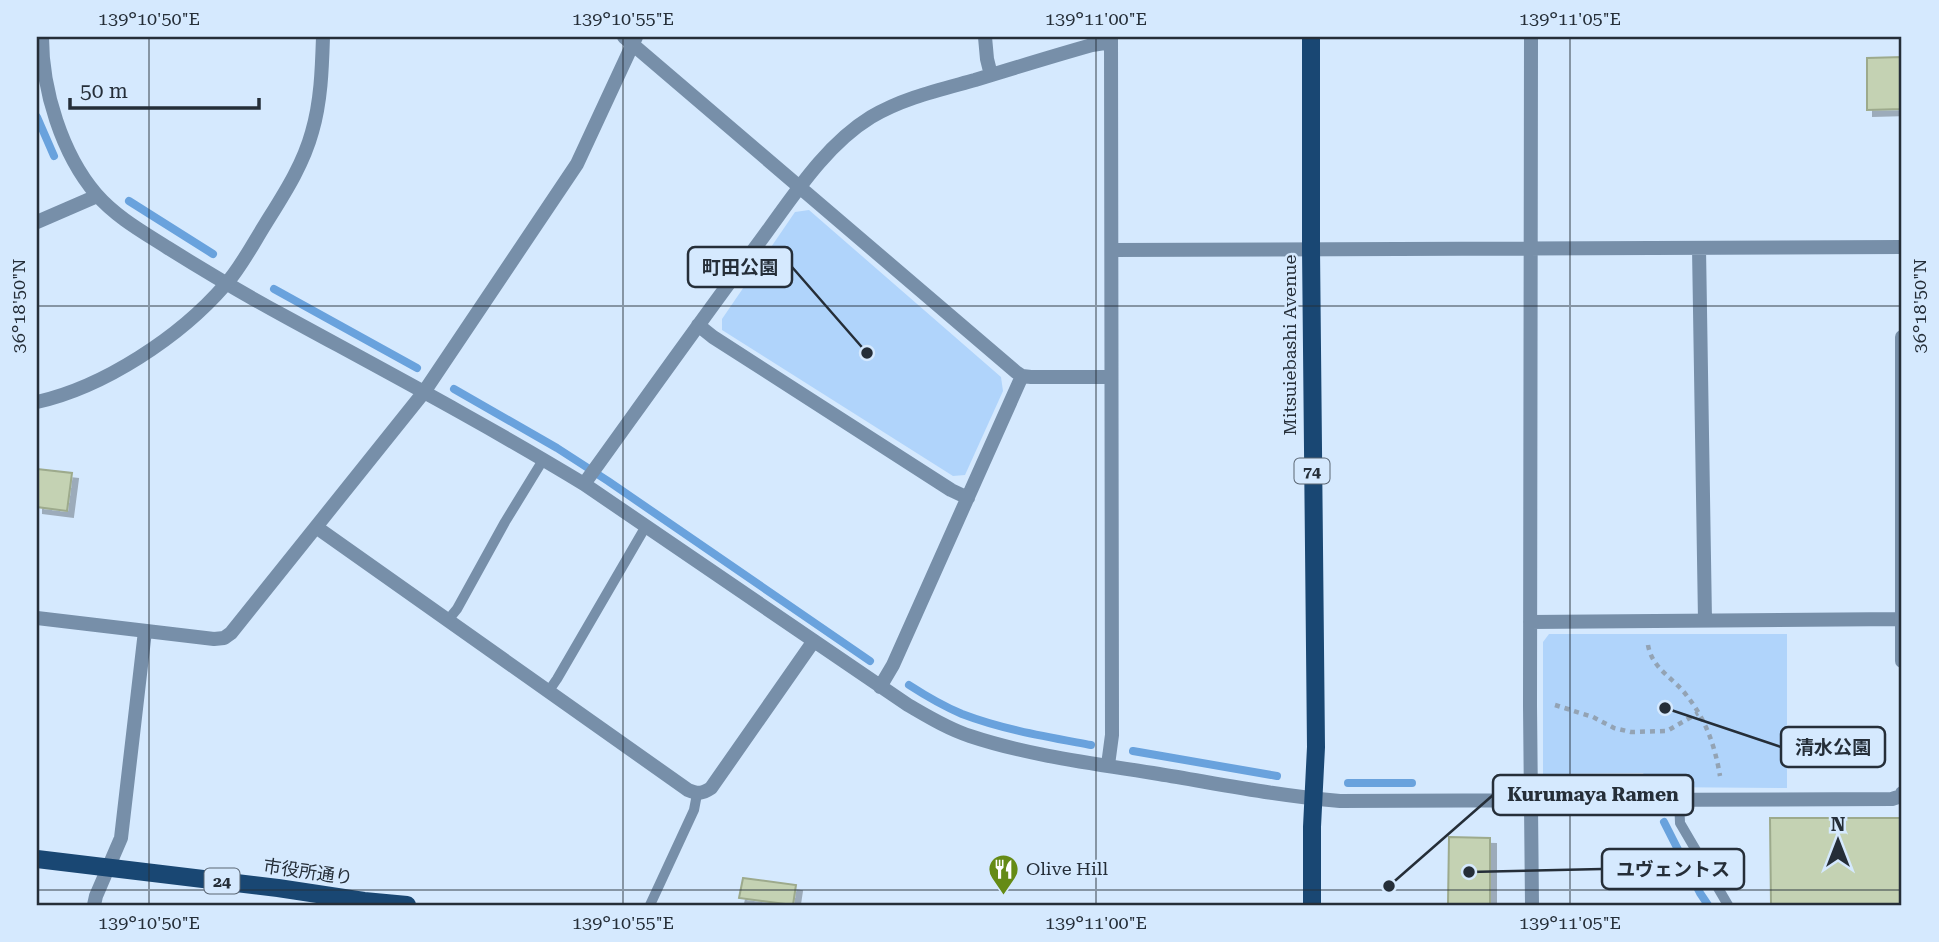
<svg xmlns="http://www.w3.org/2000/svg" width="1939" height="942" font-family="'Roboto Serif','Noto Sans JP',serif">
	<style>
		.green { fill: #b0d4fb }
		.lines { fill: none; stroke-linecap: round; stroke-linejoin: round }
		.stream { stroke: #69a2dd; stroke-width: 8 }
		.building { fill: #c4d2b3; stroke: #9daa8c; stroke-width: 2; filter: url(#shadow) }
		.path { stroke: #93a3b4; stroke-width: 4.5; stroke-dasharray: 5 5; stroke-linecap: butt }
		.service { stroke: #778fa9; stroke-width: 10 }
		.minor { stroke: #778fa9; stroke-width: 14 }
		.tertiary { stroke: #778fa9; stroke-width: 14 }
		.primary { stroke: #194773; stroke-width: 18 }
		.ticks { fill: none; stroke: #252e38; stroke-width: 2; stroke-opacity: 0.45 }
		.labels { text-anchor: middle; stroke-width: 5; stroke-linejoin: round; paint-order: stroke }
		.shield { fill: #d5e9fe; stroke: #5a6673; stroke-width: 2 }
		.shield-label { font-size: 16px; font-weight: bold; fill: #252e38 }
		.street-label { font-size: 18px; fill: #252e38; stroke: #d5e9fe }
		.poi-label { font-size: 18px; fill: #252e38; stroke: #d5e9fe; text-anchor: start }
		.leader { fill: none; stroke: #252e38; stroke-width: 2.5 }
		.callout-dot { fill: #252e38; stroke: #d5e9fe; stroke-width: 2.5 }
		.callout { fill: #d5e9fe; stroke: #252e38; stroke-width: 2.5 }
		.callout-label { font-size: 19px; text-anchor: middle; font-weight: bold; fill: #252e38 }
		.neatline { fill: none; stroke: #252e38; stroke-width: 2.5 }
		.ticks-label { font-size: 18px; text-anchor: middle; fill: #252e38 }
	</style>
	<defs>
		<filter id="shadow"><feDropShadow dx="6" dy="6" stdDeviation="0" flood-color="#0004"/></filter>
	</defs>
	<rect width="100%" height="100%" fill="#d5e9fe"/>
	<!-- green -->
	<path class="green" d="M 809,210 L 1001,377 L 1003,391 L 965,475 L 953,476 L 722,330 L 722,319 L 795,212 Z
		M 1549,634 L 1787,634 L 1787,788 L 1653,787 L 1643,773 L 1543,774 L 1543,642 Z"/>
	<g class="lines">
		<!-- stream -->
		<path class="stream" d="M 37,117 L 54,156
			M 129,201 L 213,254
			M 274,289 L 417,368
			M 454,389 L 557,448 L 608,481 L 870,661
			M 909,685 C 926,696 943,706 962,714 C 1004,730 1048,737 1091,745
			M 1133,751 L 1277,776
			M 1553,782 L 1619,782
			M 1348,783 L 1412,783
			M 1664,822 L 1700,893 L 1708,905"/>
	</g>
	<!-- building -->
	<path class="building" d="M 1902,57 L 1902,109 L 1867,110 L 1867,58 Z
		M 37,469 L 72,473 L 67,511 L 37,507 Z
		M 1770,818 L 1902,818 L 1902,905 L 1771,905 Z
		M 1449,837 L 1490,838 L 1490,905 L 1448,905 Z
		M 743,878 L 796,885 L 793,905 L 739,898 Z"/>
	<g class="lines">
		<!-- path -->
		<path class="path" d="M 1648,645 C 1652,669 1674,678 1687,696 C 1706,720 1715,746 1720,776
			M 1555,705 L 1593,717 L 1614,728 L 1631,732 L 1667,731 L 1698,713"/>
		<!-- service -->
		<path class="service" d="M 448,620 L 457,609 L 505,522 L 543,460
			M 548,692 L 557,679 L 646,526
			M 1679,799 L 1680,823 L 1728,905
			M 650,905 L 694,810 L 697,794"/>
		<!-- minor -->
		<path class="minor" d="M 42,37 C 42,90 62,154 96,194 C 116,217 143,232 168,248 C 208,273 247,296 288,318 C 387,372 487,425 584,484 L 908,705 C 927,716 948,729 970,736 C 1030,756 1097,764 1159,774 C 1220,784 1279,796 1340,801 L 1892,799 L 1901,796 L 1902,793
			M 624,37 L 1016,372 L 1022,376 L 1031,377 L 1111,377
			M 985,37 L 987,59 L 991,75
			M 1531,37 L 1530,706 L 1532,905
			M 37,222 L 97,196
			M 1699,248 L 1705,620
			M 1112,250 L 1902,247
			M 698,325 L 713,337 L 951,490 L 968,498
			M 1902,337 L 1902,661
			M 584,484 C 641,405 697,326 755,248 C 789,203 822,147 871,117 C 903,98 939,90 975,80 C 1014,68 1053,56 1092,45 L 1111,42
			M 316,527 L 688,790 C 698,794 702,794 711,788 L 813,642
			M 37,618 L 214,639 L 224,638 L 231,633 L 424,392 L 577,164 L 636,37
			M 1530,622 L 1901,619
			M 880,687 L 893,665 L 1022,376
			M 1108,765 L 1112,735 L 1111,37
			M 94,905 L 96,896 L 121,838 L 145,631"/>
		<!-- tertiary -->
		<path class="tertiary" d="M 37,402 C 104,387 180,337 225,285 C 240,269 254,242 266,223 C 284,194 303,165 312,132 C 321,102 322,68 323,37"/>
		<!-- primary -->
		<path class="primary" d="M 1311,37 L 1311,249 L 1316,747 L 1312,827 L 1312,905
			M 37,859 L 278,888 L 364,901 L 407,905"/>
	</g>
	<!-- ticks -->
	<path class="ticks" d="M 149,37 L 149,905M 623,37 L 623,905M 1096,37 L 1096,905M 1570,37 L 1570,905M 37,306 L 1902,306M 37,890 L 1902,890"/>
	<!-- icons -->
	<defs>
		<symbol id="restaurant-pin" viewBox="-11 -11 22 30"><path d="M0 17L-7.5 6A9.5 9.5 0 1 1 7.5 6Z" fill="#658b16" stroke="#d5e9fe"/><path d="M-5-6h1v4h1v-4h1v4h1v-4h1v5L-1.5 .5V6h-2V.5L-5-1ZM5-6V6H3V1.5H1.5Q1.5-4 5-6Z" fill="#fff"/></symbol>
	</defs>
	<g fill-rule="evenodd">
		<use href="#restaurant-pin" x="986" y="852" width="35" height="47"/>
	</g>
	<g class="labels">
		<!-- shield labels -->
		<g class="shield">
			<rect x="1294.5" y="458.5" width="35" height="25" rx="5"/>
			<rect x="204.5" y="868.5" width="35" height="25" rx="5"/>
		</g>
		<g class="shield-label">
			<text x="1312" y="477">74</text>
			<text x="222" y="887">24</text>
		</g>
		<!-- street labels -->
		<g class="street-label">
			<text transform="translate(1290 345) rotate(-90)" y="6">Mitsuiebashi Avenue</text>
			<text transform="translate(308 872) rotate(8)" y="6">市役所通り</text>
		</g>
		<!-- poi labels -->
		<g class="poi-label">
			<text x="1026" y="875">Olive Hill</text>
		</g>
	</g>
	<!-- callouts -->
	<path class="leader" d="M867 353L792 267M1665 708L1781 747M1389 886L1493 795M1469 872L1602 869"/>
	<g class="callout-dot">
		<circle cx="867" cy="353" r="7"/>
		<circle cx="1665" cy="708" r="7"/>
		<circle cx="1389" cy="886" r="7"/>
		<circle cx="1469" cy="872" r="7"/>
	</g>
	<g class="callout">
		<rect x="688" y="247" width="104" height="40" rx="7"/>
		<rect x="1781" y="727" width="104" height="40" rx="7"/>
		<rect x="1493" y="775" width="200" height="40" rx="7"/>
		<rect x="1602" y="849" width="142" height="40" rx="7"/>
	</g>
	<g class="callout-label">
		<text x="740" y="274">町田公園</text>
		<text x="1833" y="754">清水公園</text>
		<text x="1593" y="801">Kurumaya Ramen</text>
		<text x="1673" y="876">ユヴェントス</text>
	</g>
	<!-- border -->
	<rect width="1939" height="942" fill="none" stroke="#d5e9fe" stroke-width="77"/>
	<!-- north arrow -->
	<g transform="translate(1838 841)" stroke="#d5e9fe" stroke-width="5" paint-order="stroke">
	<path d="M0-5L12 26L0 18L-12 26Z" fill="#252e38"/>
	<text y="-10" font-size="19" font-weight="bold" text-anchor="middle" fill="#252e38">N</text>
	</g>
	<!-- scale -->
	<path d="M70 98v10h189v-10" fill="none" stroke="#252e38" stroke-width="3.5"/>
	<text x="80" y="98" font-size="21" fill="#252e38" stroke="#d5e9fe" stroke-width="5" paint-order="stroke">50 m</text>
	<rect x="38" y="38" width="1862" height="866" class="neatline"/>
	<g class="ticks-label">
		<text x="149" y="25">139°10'50"E</text>
		<text x="623" y="25">139°10'55"E</text>
		<text x="1096" y="25">139°11'00"E</text>
		<text x="1570" y="25">139°11'05"E</text>
		<text transform="translate(19 306) rotate(-90)" y="6">36°18'50"N</text>
		<text transform="translate(1920 306) rotate(-90)" y="6">36°18'50"N</text>
		<text x="149" y="929">139°10'50"E</text>
		<text x="623" y="929">139°10'55"E</text>
		<text x="1096" y="929">139°11'00"E</text>
		<text x="1570" y="929">139°11'05"E</text>
	</g>
</svg>
